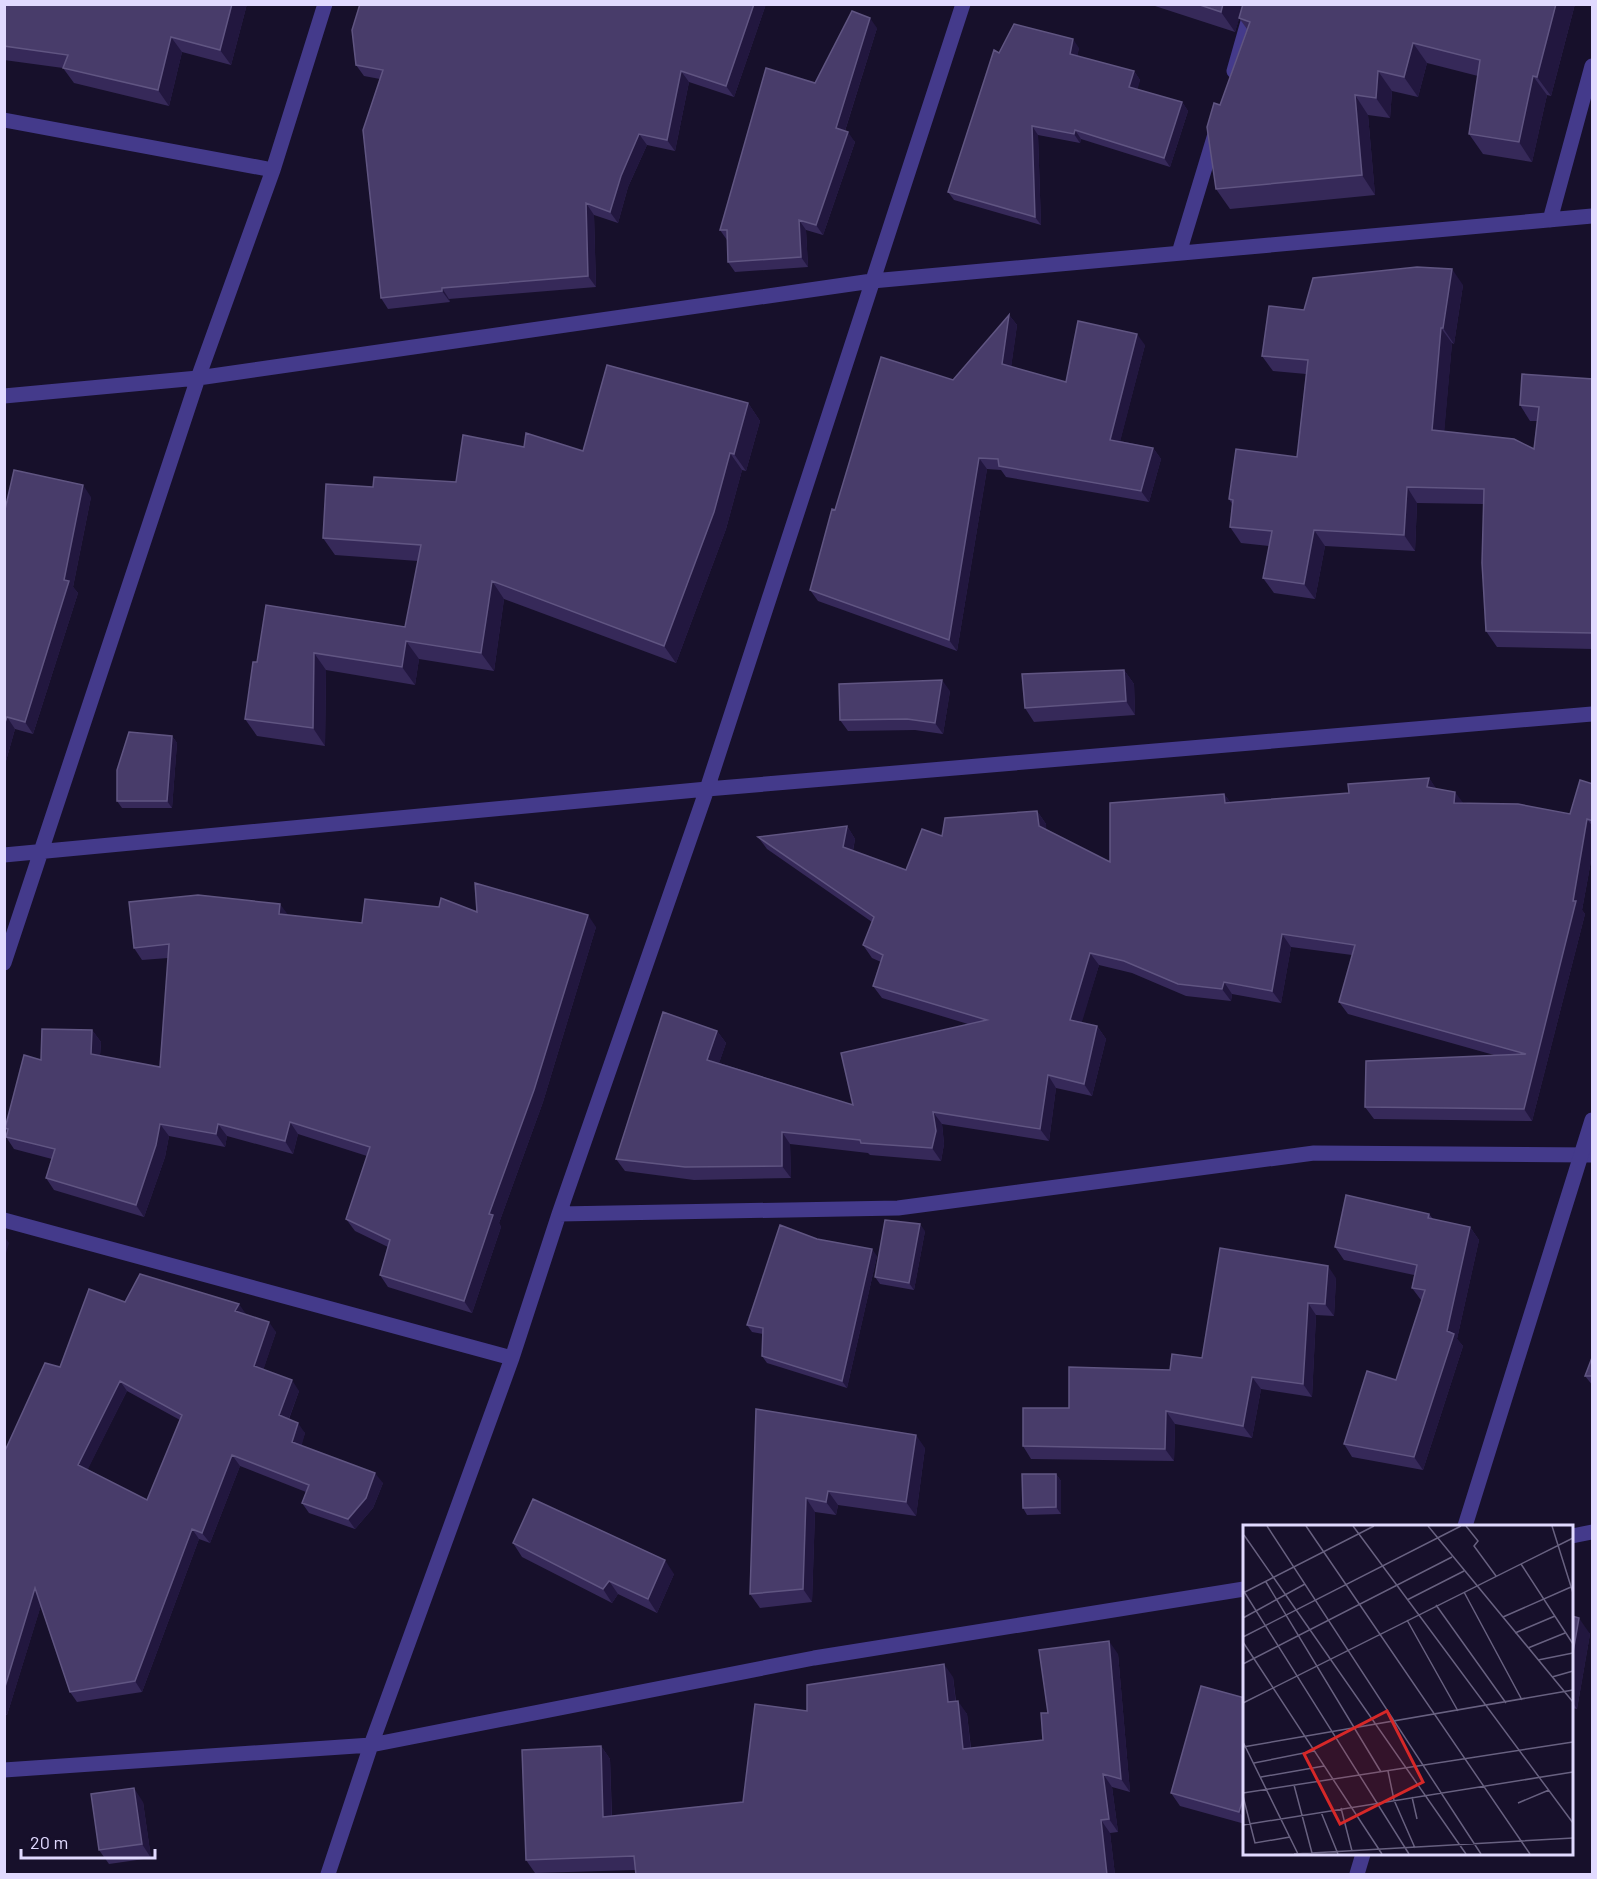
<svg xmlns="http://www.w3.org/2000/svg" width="1597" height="1879" font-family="Barlow,sans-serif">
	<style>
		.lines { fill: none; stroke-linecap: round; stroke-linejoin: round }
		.minor { stroke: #443a8b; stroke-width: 15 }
		.tertiary { stroke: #443a8b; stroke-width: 15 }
		.wall { fill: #362959; fill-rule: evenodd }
		.shaded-wall { fill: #22173f }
		.building { fill: #483c6a; stroke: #605582; stroke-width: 1.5; fill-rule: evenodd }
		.inset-road { fill: none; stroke: #686180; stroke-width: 1.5 }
		.view { fill: #d62828; fill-opacity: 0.15; stroke: #d62828; stroke-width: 3 }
		.inset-edge { fill: none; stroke: #e1daff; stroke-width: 3 }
	</style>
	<rect width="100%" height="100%" fill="#17102b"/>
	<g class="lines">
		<!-- minor -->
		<path class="minor" d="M 1234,71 L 1253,4
			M 4,120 L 273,170
			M 1550,220 L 1592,66
			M 1179,253 L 1216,131
			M 4,396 L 198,378 L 872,281 L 1592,216
			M 4,855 L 707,789 L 1592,714
			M 4,963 L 198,378 L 273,170 L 325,4
			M 559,1214 L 898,1208 L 1314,1153 L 1592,1155
			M 4,1220 L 512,1358
			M 1572,1536 L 1592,1532
			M 4,1770 L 371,1745 L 814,1658 L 1244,1589
			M 328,1874 L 371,1745 L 512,1358 L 559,1214 L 707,789 L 963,4"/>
		<!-- tertiary -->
		<path class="tertiary" d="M 1465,1526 L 1592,1120
			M 1357,1874 L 1363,1854"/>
	</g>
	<!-- wall -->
	<path class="wall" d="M 4,4 L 247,4 L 231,65 L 182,52 L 169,106 L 74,83 L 63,68 L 4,60 Z
		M 766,4 L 734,97 L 689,82 L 675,151 L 647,145 L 628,187 L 618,223 L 594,215 L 596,287 L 449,299 L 450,302 L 388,309 L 381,298 L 380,79 L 364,76 L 356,65 Z
		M 1154,4 L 1575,4 L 1551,96 L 1547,95 L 1532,162 L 1483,154 L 1469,134 L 1478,76 L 1427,63 L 1418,97 L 1392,91 L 1390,118 L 1368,115 L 1375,195 L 1230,209 L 1216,189 L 1220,105 L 1247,29 L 1239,18 L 1240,15 L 1235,32 L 1155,6 Z
		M 877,28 L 845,131 L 855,142 L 823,235 L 806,230 L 808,267 L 735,272 L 728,262 L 727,240 L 720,230 L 815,83 Z
		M 1079,48 L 1077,56 L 1134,71 L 1140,80 L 1137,89 L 1182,102 L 1188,111 L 1170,167 L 1081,139 L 1080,143 L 1038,135 L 1041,225 L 954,200 L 948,192 L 999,53 Z
		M 1463,285 L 1454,344 L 1452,343 L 1444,431 L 1534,449 L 1537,421 L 1530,421 L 1520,405 L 1593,379 L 1593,649 L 1497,647 L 1486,631 L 1483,504 L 1417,503 L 1415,551 L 1325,546 L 1315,599 L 1274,593 L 1263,578 L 1269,546 L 1241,543 L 1230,527 L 1232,504 L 1229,499 L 1297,457 L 1306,374 L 1273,371 L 1262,356 L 1304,310 Z
		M 1009,315 L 1017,325 L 1011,367 L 1066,382 L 1145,345 L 1120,441 L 1153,448 L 1161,459 L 1149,502 L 1006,477 L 1001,470 L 987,469 L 957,651 L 818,601 L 810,590 L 835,510 L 953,380 Z
		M 748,403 L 760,421 L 746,471 L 742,470 L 726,529 L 676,663 L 504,599 L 494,671 L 419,659 L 415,685 L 326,670 L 325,746 L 257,736 L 245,719 L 257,662 L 405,627 L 418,561 L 335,555 L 323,538 L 373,487 L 456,482 L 524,447 L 583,451 Z
		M 91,497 L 73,587 L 78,593 L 33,734 L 15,729 L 4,768 L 4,514 Z
		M 1124,670 L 1134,684 L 1135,715 L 1034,722 L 1025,708 Z
		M 950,691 L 943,734 L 915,730 L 848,731 L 840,720 Z
		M 172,736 L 177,743 L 172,808 L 122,808 L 117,801 Z
		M 1429,778 L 1436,789 L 1463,803 L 1570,814 L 1593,784 L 1593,850 L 1582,910 L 1585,914 L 1532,1121 L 1374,1119 L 1365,1107 L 1494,1055 L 1348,1014 L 1339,1002 L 1352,955 L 1291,947 L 1281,1003 L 1232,994 L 1231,1001 L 1186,996 L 1132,973 L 1099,965 L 1081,1023 L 1097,1026 L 1106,1039 L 1092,1096 L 1056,1088 L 1049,1141 L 942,1124 L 944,1144 L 941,1161 L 870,1155 L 868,1153 L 790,1144 L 791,1178 L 694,1180 L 625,1171 L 616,1159 L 717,1031 L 726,1043 L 719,1063 L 853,1105 L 968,1024 L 882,998 L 873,986 L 881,962 L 872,958 L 863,945 L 872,922 L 767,849 L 758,837 L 847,826 L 855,839 L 853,851 L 906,870 L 942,836 L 1037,811 L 1046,824 L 1046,830 L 1110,862 L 1224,794 L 1230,802 L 1349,793 Z
		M 477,912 L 596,927 L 543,1102 L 499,1223 L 501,1227 L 472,1313 L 388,1287 L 380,1275 L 388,1247 L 355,1231 L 346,1219 L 367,1156 L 298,1134 L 293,1154 L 227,1136 L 225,1147 L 169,1136 L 165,1157 L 144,1217 L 54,1190 L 46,1178 L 52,1159 L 14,1149 L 6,1137 L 7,1131 L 5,1128 L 41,1060 L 92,1030 L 101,1042 L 100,1056 L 160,1067 L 168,958 L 142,960 L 134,948 L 288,915 L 362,923 Z
		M 1429,1214 L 1433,1219 L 1470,1227 L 1479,1240 L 1457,1339 L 1463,1346 L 1423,1470 L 1352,1457 L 1344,1444 L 1396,1380 L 1422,1301 L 1421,1300 L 1412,1288 L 1414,1275 L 1344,1260 L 1335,1247 Z
		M 925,1231 L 914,1290 L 880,1284 L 875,1277 Z
		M 817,1239 L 877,1256 L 847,1388 L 767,1363 L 762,1356 L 763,1334 L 752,1332 L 747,1325 Z
		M 1336,1278 L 1334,1316 L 1316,1315 L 1312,1397 L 1261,1389 L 1252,1438 L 1175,1424 L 1174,1461 L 1031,1459 L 1023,1446 L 1069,1408 L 1202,1358 Z
		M 125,1302 L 246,1315 L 276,1332 L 263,1370 L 299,1391 L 289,1419 L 305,1433 L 301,1445 L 383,1483 L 373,1508 L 355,1529 L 309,1513 L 302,1503 L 306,1492 L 240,1466 L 210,1543 L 199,1539 L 142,1692 L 77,1702 L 70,1692 L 41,1605 L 7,1715 L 4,1715 L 4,1453 L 60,1367 ZM 127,1391 L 180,1420 L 147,1500 L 87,1470 Z
		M 1585,1376 L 1593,1376 L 1593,1386 Z
		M 756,1409 L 925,1448 L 916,1516 L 838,1505 L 836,1515 L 815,1512 L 812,1602 L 760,1608 L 750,1594 Z
		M 1056,1474 L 1061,1481 L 1061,1514 L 1027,1515 L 1023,1508 Z
		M 513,1543 L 674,1574 L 657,1613 L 618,1594 L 612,1603 L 522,1557 Z
		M 1572,1616 L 1590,1634 L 1577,1709 L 1572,1708 Z
		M 1118,1654 L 1130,1792 L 1112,1787 L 1118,1832 L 1110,1833 L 1115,1875 L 636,1875 L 636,1870 L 535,1873 L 526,1860 L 601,1746 L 610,1759 L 612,1816 L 743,1802 L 807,1711 L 953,1677 L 956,1701 L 967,1714 L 971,1748 L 1043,1740 L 1048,1713 Z
		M 1245,1698 L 1245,1824 L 1180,1806 L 1171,1793 Z
		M 143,1802 L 151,1858 L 109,1864 L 99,1850 Z"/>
	<!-- shaded-wall -->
	<path class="shaded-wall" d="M 232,4 L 247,4 L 231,65 L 220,50 Z
		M 754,4 L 766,4 L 734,97 L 726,86 Z
		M 1223,4 L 1244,4 L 1235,32 L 1221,12 Z
		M 1556,4 L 1575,4 L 1551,96 L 1537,77 Z
		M 870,18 L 877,28 L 843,137 L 836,128 Z
		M 171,37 L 182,52 L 169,106 L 158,90 Z
		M 1073,39 L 1079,48 L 1076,63 L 1070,54 Z
		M 1413,43 L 1427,63 L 1418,97 L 1404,77 Z
		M 681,71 L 689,82 L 675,151 L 667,140 Z
		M 1134,71 L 1140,80 L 1136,96 L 1129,87 Z
		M 1378,71 L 1392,91 L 1390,118 L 1376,98 Z
		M 1533,76 L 1547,95 L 1532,162 L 1519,142 Z
		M 1355,95 L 1368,115 L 1375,195 L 1362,175 Z
		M 1182,102 L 1188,111 L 1170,167 L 1164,158 Z
		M 1032,126 L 1038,135 L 1041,225 L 1035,217 Z
		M 1075,130 L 1081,139 L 1080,143 L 1074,134 Z
		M 848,132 L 855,142 L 823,235 L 816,225 Z
		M 639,134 L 647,145 L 628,187 L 618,223 L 610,212 L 621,176 Z
		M 586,203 L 594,215 L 596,287 L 588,276 Z
		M 799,220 L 806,230 L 808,267 L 801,257 Z
		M 1452,269 L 1463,285 L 1454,344 L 1443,328 Z
		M 442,288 L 449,299 L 450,302 L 442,291 Z
		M 1009,315 L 1017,325 L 1010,375 L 1002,364 Z
		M 1441,328 L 1452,343 L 1443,446 L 1432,430 Z
		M 1137,334 L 1145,345 L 1118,450 L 1110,440 Z
		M 748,403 L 760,421 L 746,471 L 734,454 Z
		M 1153,448 L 1161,459 L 1149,502 L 1141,491 Z
		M 730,453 L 742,470 L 726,529 L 676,663 L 664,646 Z
		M 979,458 L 987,469 L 957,651 L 949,640 Z
		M 83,485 L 91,497 L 73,587 L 78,593 L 33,734 L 25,722 L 64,580 Z
		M 1407,487 L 1417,503 L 1415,551 L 1404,535 Z
		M 1314,530 L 1325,546 L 1315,599 L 1304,584 Z
		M 492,581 L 504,599 L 494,671 L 481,653 Z
		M 406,641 L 419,659 L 415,685 L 402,667 Z
		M 314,653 L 326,670 L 325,746 L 313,728 Z
		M 1124,670 L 1134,684 L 1135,715 L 1126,701 Z
		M 942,680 L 950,691 L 943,734 L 935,723 Z
		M 7,717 L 15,729 L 4,768 L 4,725 Z
		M 172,736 L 177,743 L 172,808 L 167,801 Z
		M 1429,778 L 1438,791 L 1427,787 Z
		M 1455,792 L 1464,804 L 1454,803 Z
		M 1224,794 L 1233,806 L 1225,803 Z
		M 1037,811 L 1046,824 L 1047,838 L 1039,826 Z
		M 1587,819 L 1593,827 L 1593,850 L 1582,910 L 1585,914 L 1532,1121 L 1524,1109 L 1573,901 Z
		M 847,826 L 855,839 L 851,860 L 843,847 Z
		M 280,904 L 289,916 L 279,914 Z
		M 588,915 L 596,927 L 543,1102 L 499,1223 L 501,1227 L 472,1313 L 464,1301 L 489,1214 Z
		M 1282,934 L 1291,947 L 1281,1003 L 1272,991 Z
		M 1090,953 L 1099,965 L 1079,1032 L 1070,1020 Z
		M 1224,982 L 1232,994 L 1231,1001 L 1222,989 Z
		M 1097,1026 L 1106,1039 L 1092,1096 L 1084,1084 Z
		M 92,1030 L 101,1042 L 99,1066 L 91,1054 Z
		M 717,1031 L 726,1043 L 716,1072 L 707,1060 Z
		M 1048,1075 L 1056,1088 L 1049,1141 L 1040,1129 Z
		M 933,1112 L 942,1124 L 944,1144 L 941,1161 L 932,1148 Z
		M 290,1122 L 298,1134 L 293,1154 L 285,1141 Z
		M 160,1124 L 169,1136 L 165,1157 L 144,1217 L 136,1205 Z
		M 218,1124 L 227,1136 L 225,1147 L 216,1134 Z
		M 782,1132 L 790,1144 L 791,1178 L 782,1166 Z
		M 920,1224 L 925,1231 L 914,1290 L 909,1283 Z
		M 1470,1227 L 1479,1240 L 1457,1339 L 1463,1346 L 1423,1470 L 1414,1457 L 1447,1331 Z
		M 4,1236 L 9,1243 L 4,1260 Z
		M 872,1249 L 877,1256 L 847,1388 L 842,1381 Z
		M 1328,1266 L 1336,1278 L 1334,1316 L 1325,1304 Z
		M 1308,1303 L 1316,1315 L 1312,1397 L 1303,1384 Z
		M 239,1304 L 246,1314 L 235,1311 Z
		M 269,1322 L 276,1332 L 261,1377 L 254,1366 Z
		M 1252,1377 L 1261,1389 L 1252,1438 L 1243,1426 Z
		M 292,1380 L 299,1391 L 286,1426 L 279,1415 Z
		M 120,1381 L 127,1391 L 85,1475 L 78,1465 Z
		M 1166,1411 L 1175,1424 L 1174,1461 L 1165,1449 Z
		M 298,1423 L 305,1433 L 300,1452 L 292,1442 Z
		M 916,1435 L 925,1448 L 916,1516 L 906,1502 Z
		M 232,1455 L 240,1466 L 210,1543 L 202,1533 Z
		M 375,1473 L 383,1483 L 373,1508 L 355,1529 L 348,1519 Z
		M 1056,1474 L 1061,1481 L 1061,1514 L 1056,1507 Z
		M 828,1491 L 838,1505 L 836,1515 L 826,1502 Z
		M 806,1498 L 815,1512 L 812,1602 L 803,1589 Z
		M 192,1529 L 199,1539 L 142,1692 L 135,1681 Z
		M 665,1560 L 674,1574 L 657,1613 L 648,1599 Z
		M 609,1581 L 618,1594 L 612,1603 L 603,1589 Z
		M 35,1588 L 43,1599 L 7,1715 L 4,1712 L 4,1690 Z
		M 1579,1618 L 1590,1634 L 1577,1709 L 1572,1701 L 1572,1658 Z
		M 1109,1641 L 1118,1654 L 1130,1792 L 1121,1779 Z
		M 944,1664 L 953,1677 L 957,1715 L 948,1702 Z
		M 958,1701 L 967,1714 L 972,1762 L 963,1749 Z
		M 601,1746 L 610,1759 L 612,1830 L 603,1817 Z
		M 1103,1774 L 1112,1787 L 1118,1832 L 1109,1819 Z
		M 134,1788 L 143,1802 L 151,1858 L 142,1844 Z
		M 1245,1793 L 1245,1819 L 1239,1812 Z
		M 1101,1820 L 1110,1833 L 1115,1875 L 1107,1875 Z"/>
	<!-- building -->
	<path class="building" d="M 4,4 L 232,4 L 220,50 L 171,37 L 158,90 L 63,68 L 68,55 L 4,46 Z
		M 360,4 L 754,4 L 726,86 L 681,71 L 667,140 L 639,134 L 621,176 L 610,212 L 586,203 L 588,276 L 442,288 L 442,291 L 381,298 L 363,130 L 383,70 L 356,65 L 352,30 Z
		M 1197,4 L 1223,4 L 1221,12 Z
		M 1243,4 L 1556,4 L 1537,77 L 1533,76 L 1519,142 L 1469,134 L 1480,60 L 1413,43 L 1404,77 L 1378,71 L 1376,98 L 1355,95 L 1362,175 L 1216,189 L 1207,127 L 1214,103 L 1220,105 L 1250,22 L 1239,18 Z
		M 852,11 L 870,18 L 836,128 L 848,132 L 816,225 L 799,220 L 801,257 L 728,262 L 727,230 L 720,230 L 766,68 L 815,83 Z
		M 1014,24 L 1073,39 L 1070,54 L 1134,71 L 1129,87 L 1182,102 L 1164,158 L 1075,130 L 1074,134 L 1032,126 L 1035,217 L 948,192 L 994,50 L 999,53 Z
		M 1417,267 L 1452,269 L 1443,328 L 1441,328 L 1432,430 L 1514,439 L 1534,449 L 1539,407 L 1520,405 L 1522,374 L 1593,379 L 1593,633 L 1486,631 L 1482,563 L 1484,489 L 1407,487 L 1404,535 L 1314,530 L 1304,584 L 1263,578 L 1272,531 L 1230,527 L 1233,500 L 1229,499 L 1236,449 L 1297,457 L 1308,360 L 1262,356 L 1269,306 L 1304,310 L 1313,278 Z
		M 1009,315 L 1002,364 L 1066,382 L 1078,321 L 1137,334 L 1110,440 L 1153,448 L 1141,491 L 999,466 L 998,459 L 979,458 L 949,640 L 810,590 L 832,509 L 835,510 L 881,357 L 953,380 Z
		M 607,365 L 748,403 L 734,454 L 730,453 L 714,512 L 664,646 L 492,581 L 481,653 L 406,641 L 402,667 L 314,653 L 313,728 L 245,719 L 253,662 L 257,662 L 266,605 L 405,627 L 421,545 L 323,538 L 326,484 L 373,487 L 374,477 L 456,482 L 463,435 L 524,447 L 526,433 L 583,451 Z
		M 14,470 L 83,485 L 64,580 L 69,581 L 25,722 L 7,717 L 4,725 L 4,514 Z
		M 1124,670 L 1126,701 L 1025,708 L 1022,674 Z
		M 942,680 L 935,723 L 907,719 L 840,720 L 839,684 Z
		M 129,732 L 172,736 L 167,801 L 117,801 L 117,770 Z
		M 1429,778 L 1427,787 L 1455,792 L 1454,803 L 1518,804 L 1570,814 L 1580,780 L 1593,784 L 1593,821 L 1587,819 L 1573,901 L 1576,901 L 1524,1109 L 1365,1107 L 1366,1061 L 1526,1054 L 1339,1002 L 1355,945 L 1282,934 L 1272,991 L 1224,982 L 1222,989 L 1178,984 L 1124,961 L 1090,953 L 1070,1020 L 1097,1026 L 1084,1084 L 1048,1075 L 1040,1129 L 933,1112 L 936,1131 L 932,1148 L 861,1143 L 860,1140 L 782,1132 L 782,1166 L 685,1167 L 616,1159 L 663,1012 L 717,1031 L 707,1060 L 853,1105 L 841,1053 L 987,1020 L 873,986 L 883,955 L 863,945 L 874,917 L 758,837 L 847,826 L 843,847 L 906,870 L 922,829 L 942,836 L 945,818 L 1037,811 L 1039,826 L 1110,862 L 1110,803 L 1224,794 L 1225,803 L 1349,793 L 1348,784 Z
		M 475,883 L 588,915 L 534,1090 L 489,1214 L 493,1215 L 464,1301 L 380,1275 L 390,1240 L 346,1219 L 370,1147 L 290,1122 L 285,1141 L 218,1124 L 216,1134 L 160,1124 L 156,1145 L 136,1205 L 46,1178 L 55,1149 L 6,1137 L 8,1129 L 5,1128 L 24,1055 L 41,1060 L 42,1029 L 92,1030 L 91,1054 L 160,1067 L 169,944 L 134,948 L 129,902 L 198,895 L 280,904 L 279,914 L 362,923 L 365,899 L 439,907 L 441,898 L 477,912 Z
		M 1346,1195 L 1429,1214 L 1428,1218 L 1470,1227 L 1447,1331 L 1454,1334 L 1414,1457 L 1344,1444 L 1367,1371 L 1396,1380 L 1425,1290 L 1412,1288 L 1417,1265 L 1335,1247 Z
		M 885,1220 L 920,1224 L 909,1283 L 875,1277 Z
		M 780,1225 L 817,1239 L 872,1249 L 842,1381 L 762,1356 L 763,1328 L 747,1325 Z
		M 1220,1248 L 1328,1266 L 1325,1304 L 1308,1303 L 1303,1384 L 1252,1377 L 1243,1426 L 1166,1411 L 1165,1449 L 1023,1446 L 1023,1408 L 1069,1408 L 1069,1367 L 1170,1370 L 1172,1354 L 1202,1358 Z
		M 140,1274 L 239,1304 L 235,1311 L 269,1322 L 254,1366 L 292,1380 L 279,1415 L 298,1423 L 292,1442 L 375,1473 L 366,1498 L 348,1519 L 302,1503 L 309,1485 L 232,1455 L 202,1533 L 192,1529 L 135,1681 L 70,1692 L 35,1588 L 4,1690 L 4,1453 L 45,1363 L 60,1367 L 89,1289 L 125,1302 ZM 120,1381 L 182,1415 L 147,1500 L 78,1465 Z
		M 1593,1355 L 1593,1376 L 1585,1376 Z
		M 756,1409 L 916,1435 L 906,1502 L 828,1491 L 826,1502 L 806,1498 L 803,1589 L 750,1594 Z
		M 1022,1474 L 1056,1474 L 1056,1507 L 1023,1508 Z
		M 533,1499 L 665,1560 L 648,1599 L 609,1581 L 603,1589 L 513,1543 Z
		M 1572,1616 L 1579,1618 L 1572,1658 Z
		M 1109,1641 L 1121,1779 L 1103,1774 L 1109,1819 L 1101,1820 L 1107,1875 L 636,1875 L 634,1856 L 526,1860 L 522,1750 L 601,1746 L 603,1817 L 743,1802 L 755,1704 L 807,1711 L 807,1685 L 944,1664 L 948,1702 L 958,1701 L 963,1749 L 1043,1740 L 1041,1713 L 1048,1713 L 1039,1650 Z
		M 1201,1686 L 1245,1698 L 1245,1793 L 1239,1812 L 1171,1793 Z
		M 134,1788 L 142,1844 L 99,1850 L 91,1794 Z"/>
	<!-- overview -->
	<g transform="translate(1243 1525)">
		<rect width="330" height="330" fill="#17102b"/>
		<path class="inset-road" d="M 24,1 L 238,329M 63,1 L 287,329M 110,1 L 330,298M 185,1 L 330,177M 223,1 L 235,16 L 231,21 L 253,51M 309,1 L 330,68M 1,10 L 223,329M 278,39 L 330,119M 23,57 L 138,247M 0,65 L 166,329M 2,67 L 131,1M 221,67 L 279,175M 164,75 L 221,46M 193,80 L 263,178M 260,92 L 328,62M 0,93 L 62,59M 164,95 L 215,186M 272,108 L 312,91M 0,112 L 218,1M 0,117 L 139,329M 285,123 L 322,108M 295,135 L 330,128M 0,139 L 209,32M 309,152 L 330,146M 0,178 L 330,13M 0,217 L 55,329M 0,222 L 330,165M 11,238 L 71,226M 145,246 L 151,275 L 172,323M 18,252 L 81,241M 51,260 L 69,328M 0,268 L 330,217M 0,271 L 12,318 L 47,312M 169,272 L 174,294M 275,278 L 306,265M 98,283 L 109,326M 78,287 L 95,329M 0,300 L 330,247M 51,329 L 330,313"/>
		<path class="view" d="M 144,186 L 180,257 L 97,299 L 61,229 Z"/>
		<rect width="330" height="330" class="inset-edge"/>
	</g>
	<!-- border -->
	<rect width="1597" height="1879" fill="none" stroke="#e1daff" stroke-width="12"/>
	<!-- scale -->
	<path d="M21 1849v9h134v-9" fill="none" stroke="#e1daff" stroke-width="3"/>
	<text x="30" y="1849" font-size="18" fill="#e1daff" stroke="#17102b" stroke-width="4.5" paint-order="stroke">20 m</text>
</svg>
